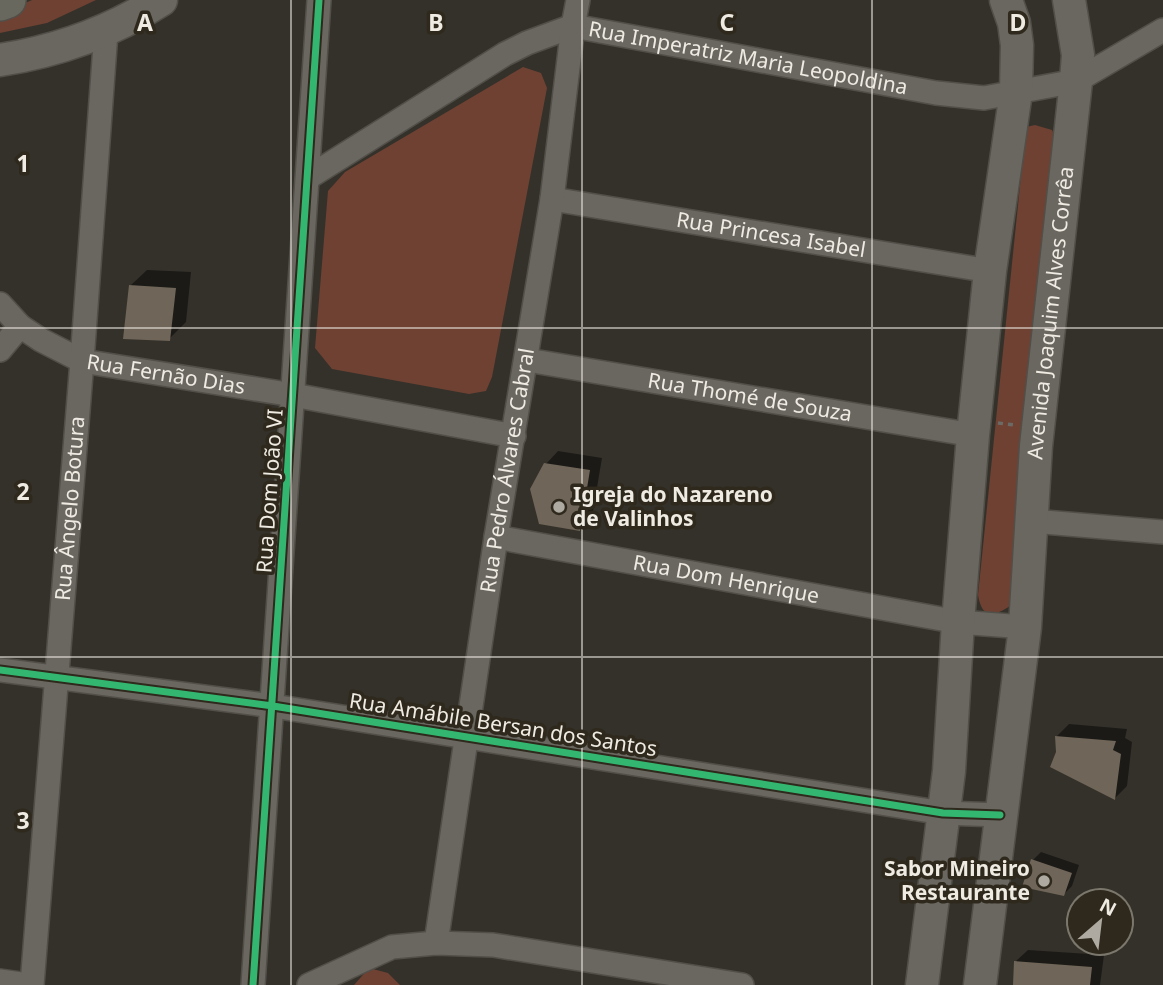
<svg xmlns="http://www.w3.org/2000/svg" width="1163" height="985" font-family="'Noto Sans',sans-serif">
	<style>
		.green { fill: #6e4133 }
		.shadow { fill: #0007 }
		.building { fill: #6f6558 }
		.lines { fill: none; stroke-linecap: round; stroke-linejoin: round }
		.street-casing { stroke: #524f49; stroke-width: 26 }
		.secondary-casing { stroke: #524f49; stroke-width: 35 }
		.primary-casing { stroke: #524f49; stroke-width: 38 }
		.path { stroke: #6c6a65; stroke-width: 3.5; stroke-dasharray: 5 5; stroke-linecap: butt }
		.street { stroke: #6a6761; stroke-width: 23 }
		.secondary { stroke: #6a6761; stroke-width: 32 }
		.primary { stroke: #69685e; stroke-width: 35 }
		.cycleway-casing { stroke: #2e291c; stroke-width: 11 }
		.cycleway { stroke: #33b770; stroke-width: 7 }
		.grid { fill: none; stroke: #efebe3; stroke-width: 2; stroke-opacity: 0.55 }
		.poi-dot { fill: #aeaaa2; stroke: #2e291c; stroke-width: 2.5 }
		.labels { text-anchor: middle; stroke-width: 7; stroke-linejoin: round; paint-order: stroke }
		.street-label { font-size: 21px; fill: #efebe3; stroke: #2e291c }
		.poi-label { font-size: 21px; font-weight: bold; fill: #efebe3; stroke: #2e291c; text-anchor: start }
		.grid-label { font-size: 23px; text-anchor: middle; font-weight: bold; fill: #efebe3; stroke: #2e291c; stroke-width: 7; stroke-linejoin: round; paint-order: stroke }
	</style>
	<rect width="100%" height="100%" fill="#34312a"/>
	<!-- green -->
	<path class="green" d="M 32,0 L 96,0 L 47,23 L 0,33 L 0,14 Z
		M 523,67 L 541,73 L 547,88 L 492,377 L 486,391 L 469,394 L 332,369 L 315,348 L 328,191 L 345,172 Z
		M 1035,125 L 1052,130 L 1056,139 L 1012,590 L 1010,606 C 992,618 982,618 978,595 L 1026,127 Z
		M 369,968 L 388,973 L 400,985 L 354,985 Z"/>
	<!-- shadow -->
	<path class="shadow" d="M 147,270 L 191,272 L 186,322 L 169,339 L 130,286 Z
		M 558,451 L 602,458 L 592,517 L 579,529 L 546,464 Z
		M 1069,724 L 1127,729 L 1125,738 L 1132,742 L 1127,786 L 1115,798 L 1057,753 L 1056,737 Z
		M 1041,852 L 1079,865 L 1072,886 L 1064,894 L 1033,860 Z
		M 1028,950 L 1104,955 L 1100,985 L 1014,985 L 1015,962 Z"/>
	<!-- building -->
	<path class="building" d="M 129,285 L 176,288 L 170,341 L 123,339 Z
		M 544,463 L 590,470 L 580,531 L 539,524 L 530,489 Z
		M 1055,736 L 1116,741 L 1113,750 L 1121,754 L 1115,800 L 1050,767 L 1056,752 Z
		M 1031,859 L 1072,873 L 1064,896 L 1022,887 Z
		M 1014,961 L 1092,967 L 1090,985 L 1013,985 Z"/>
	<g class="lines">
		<defs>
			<g id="street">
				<path id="s1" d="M 309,177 L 505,54 L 527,43 L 573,26 L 936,93 L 984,98 L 1076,81 L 1163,30"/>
				<path id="s2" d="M 552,199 L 990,271"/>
				<path id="s3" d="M 0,304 L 20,326 L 41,340 L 82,361 L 293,395 L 514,436"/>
				<path d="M 0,350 L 20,326"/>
				<path id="s4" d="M 527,360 L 973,435"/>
				<path d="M 1032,521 L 1163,532"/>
				<path id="s5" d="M 496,537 L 958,622 L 1025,627"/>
				<path d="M 0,670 L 273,706 L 943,813 L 1000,815"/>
				<path id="s6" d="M 436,943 L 496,537 L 552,199 L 573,26 L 578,0"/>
				<path d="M 0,981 L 28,985"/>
				<path id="s7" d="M 32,985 L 82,361 L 106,32"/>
				<path d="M 253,985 L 319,0"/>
				<path d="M 309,985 L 392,947 L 436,943 L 493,945 L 742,985"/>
			</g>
			<g id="secondary">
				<path d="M 0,60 C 59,51 111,32 161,0"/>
				<path d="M 922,985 L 949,771 L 958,622 L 973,435 L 990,271 L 1016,92 L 1017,45 L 1014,23 L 1006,0"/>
				<path id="s8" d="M 980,985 L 1025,627 L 1036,446 L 1076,81 L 1078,55 L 1069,0"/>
			</g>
			<path id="primary" d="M 0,3 L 8,0"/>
		</defs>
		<!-- street casing -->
		<use href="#street" class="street-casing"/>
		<!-- secondary casing -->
		<use href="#secondary" class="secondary-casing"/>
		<!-- primary casing -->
		<use href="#primary" class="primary-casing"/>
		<!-- path -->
		<path class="path" d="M 998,423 L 1014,425"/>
		<!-- street -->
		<use href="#street" class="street"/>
		<!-- secondary -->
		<use href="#secondary" class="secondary"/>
		<!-- primary -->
		<use href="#primary" class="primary"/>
		<defs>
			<path id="cycleway" d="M 0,670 L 273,706 L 943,813 L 1000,815
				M 253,985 L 319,0"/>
		</defs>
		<!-- cycleway casing -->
		<use href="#cycleway" class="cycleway-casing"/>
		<!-- cycleway -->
		<use href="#cycleway" class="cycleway"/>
	</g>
	<!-- grid -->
	<path class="grid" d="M 291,0 L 291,985M 582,0 L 582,985M 872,0 L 872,985M 0,328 L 1163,328M 0,657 L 1163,657"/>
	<!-- markers -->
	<g class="poi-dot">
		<circle cx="559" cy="507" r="7"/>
		<circle cx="1044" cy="881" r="7"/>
	</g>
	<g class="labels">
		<!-- street labels -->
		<g class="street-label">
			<text dy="7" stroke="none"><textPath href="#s1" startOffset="483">Rua Imperatriz Maria Leopoldina</textPath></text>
			<text dy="7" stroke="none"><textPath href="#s2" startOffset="222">Rua Princesa Isabel</textPath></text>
			<text dy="7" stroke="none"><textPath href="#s8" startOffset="676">Avenida Joaquim Alves Corrêa</textPath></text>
			<text dy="7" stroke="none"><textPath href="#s3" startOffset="186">Rua Fernão Dias</textPath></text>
			<text dy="7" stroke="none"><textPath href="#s4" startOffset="226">Rua Thomé de Souza</textPath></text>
			<text dy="7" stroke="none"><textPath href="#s6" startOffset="478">Rua Pedro Álvares Cabral</textPath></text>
			<text transform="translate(270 491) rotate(-86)" y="7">Rua Dom João VI</text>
			<text dy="7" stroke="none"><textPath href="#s7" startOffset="478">Rua Ângelo Botura</textPath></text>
			<text dy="7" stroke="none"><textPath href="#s5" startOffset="234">Rua Dom Henrique</textPath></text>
			<text transform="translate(503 725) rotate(9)" y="7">Rua Amábile Bersan dos Santos</text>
		</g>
		<!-- poi labels -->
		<g class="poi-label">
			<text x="573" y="502">Igreja do Nazareno<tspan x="573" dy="24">de Valinhos</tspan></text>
			<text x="1030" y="876" text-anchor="end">Sabor Mineiro<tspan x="1030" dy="24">Restaurante</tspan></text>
		</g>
	</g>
	<g class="grid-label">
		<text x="145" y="31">A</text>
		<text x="436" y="31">B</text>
		<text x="727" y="31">C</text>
		<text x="1018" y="31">D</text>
		<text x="23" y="172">1</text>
		<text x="23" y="500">2</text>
		<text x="23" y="829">3</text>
	</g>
	<!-- north arrow -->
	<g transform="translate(1100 922) rotate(28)"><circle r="33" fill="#2e291c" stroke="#7b776c" stroke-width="2"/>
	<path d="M0-5L12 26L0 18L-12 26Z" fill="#aeaaa2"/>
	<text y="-10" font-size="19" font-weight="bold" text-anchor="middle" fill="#efebe3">N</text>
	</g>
</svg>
